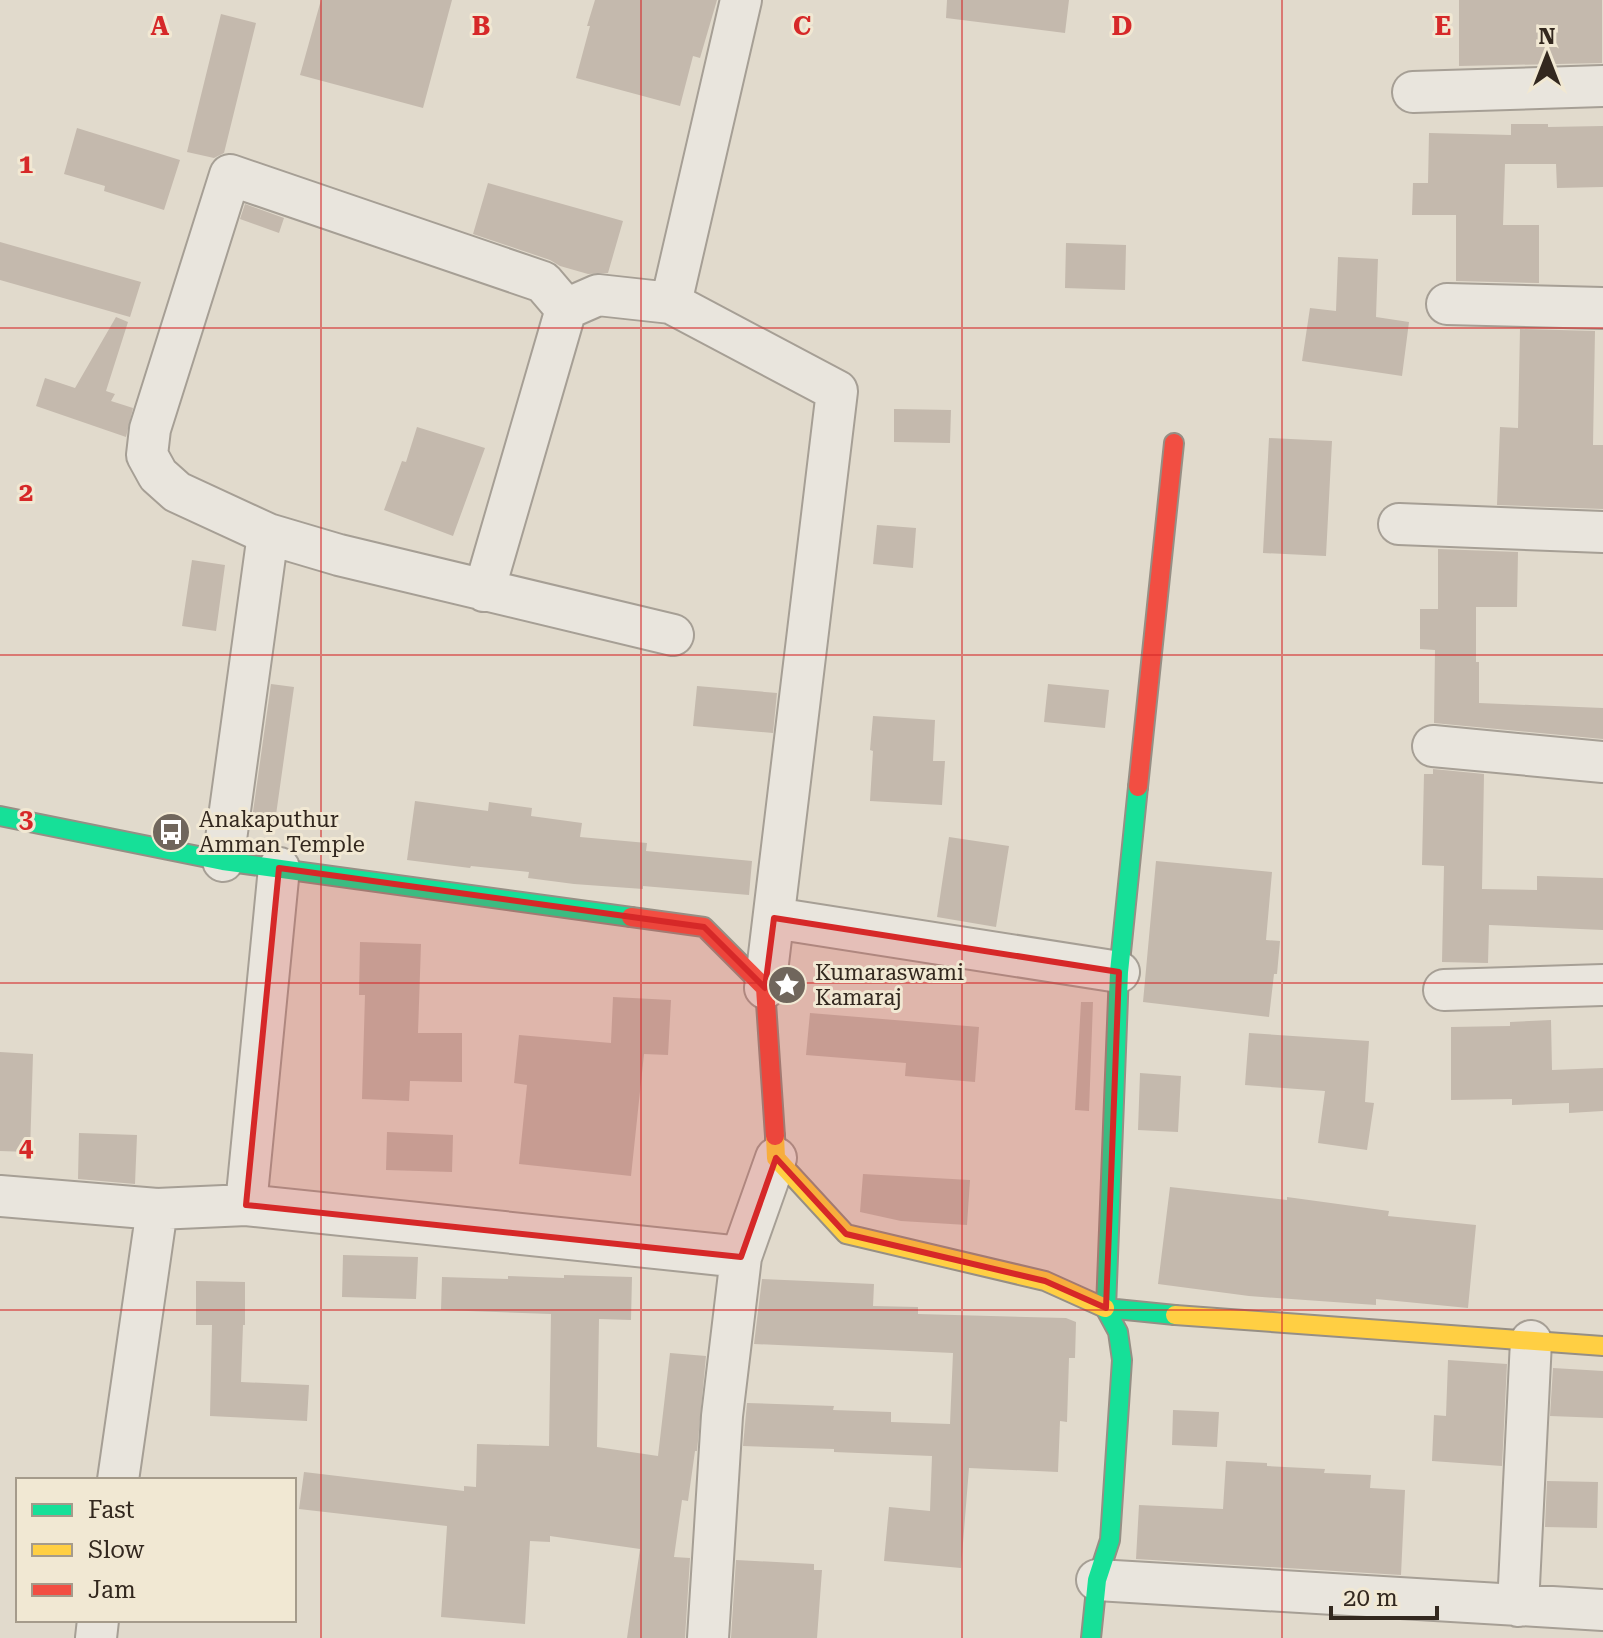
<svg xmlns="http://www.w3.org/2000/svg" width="1603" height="1638" font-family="'Roboto Serif',serif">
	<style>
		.building { fill: #c4b9ad }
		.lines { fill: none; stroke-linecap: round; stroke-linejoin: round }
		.street-casing { stroke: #a69f95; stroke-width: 44 }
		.fast-casing { stroke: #968f85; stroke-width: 22 }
		.slow-casing { stroke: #968f85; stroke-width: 22 }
		.jam-casing { stroke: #968f85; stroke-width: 22 }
		.street { stroke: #e9e5dd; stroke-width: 40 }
		.fast { stroke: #16e098; stroke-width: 18 }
		.slow { stroke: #ffcf43; stroke-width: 18 }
		.jam { stroke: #f24e42; stroke-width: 18 }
		.marked { fill: #d62828; fill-opacity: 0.2; stroke: #d62828; stroke-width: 6; stroke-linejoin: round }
		.grid { fill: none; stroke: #d62828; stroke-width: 2; stroke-opacity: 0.55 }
		.labels { text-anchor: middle; stroke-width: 6; stroke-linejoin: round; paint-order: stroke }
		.poi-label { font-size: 22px; fill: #33281f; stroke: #f1e8d3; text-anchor: start }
		.grid-label { font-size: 26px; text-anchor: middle; font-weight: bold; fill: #d62828; stroke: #f1e8d3; stroke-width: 6; stroke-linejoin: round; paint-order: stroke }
	</style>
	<rect width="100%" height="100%" fill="#e1dacc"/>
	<!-- building -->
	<path class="building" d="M 321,0 L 452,0 L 423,108 L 300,75 Z
		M 595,0 L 717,0 L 700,58 L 693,56 L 680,106 L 576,78 L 590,26 L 587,26 Z
		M 947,0 L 1069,0 L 1065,33 L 946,18 Z
		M 1459,0 L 1602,0 L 1602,63 L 1459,66 Z
		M 221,14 L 256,23 L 224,153 L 214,158 L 187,152 Z
		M 1511,124 L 1548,124 L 1548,127 L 1603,126 L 1603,187 L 1557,188 L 1556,164 L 1505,164 L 1503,225 L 1539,225 L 1539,283 L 1456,281 L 1456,215 L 1412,215 L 1413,183 L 1428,183 L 1429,133 L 1511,135 Z
		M 77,128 L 180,160 L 164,210 L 104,191 L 105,186 L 64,174 Z
		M 488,183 L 623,221 L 608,273 L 588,274 L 560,266 L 550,260 L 473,234 Z
		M 245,204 L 284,218 L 279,233 L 240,219 Z
		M 0,242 L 141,282 L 130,317 L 0,280 Z
		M 1066,243 L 1126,245 L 1125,290 L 1065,288 Z
		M 1338,257 L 1378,259 L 1376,317 L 1409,322 L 1402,376 L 1302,361 L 1310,308 L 1336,311 Z
		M 116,317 L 128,322 L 106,391 L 115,394 L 111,401 L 133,408 L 126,437 L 36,406 L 45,378 L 75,388 Z
		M 1520,329 L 1595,331 L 1593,445 L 1603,445 L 1603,509 L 1497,505 L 1500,427 L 1518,428 Z
		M 894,409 L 951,410 L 950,443 L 894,442 Z
		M 417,427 L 485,448 L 453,536 L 384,510 L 402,461 L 406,462 Z
		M 1269,438 L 1332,441 L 1326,556 L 1263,553 Z
		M 877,525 L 916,528 L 913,568 L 873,564 Z
		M 1438,549 L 1518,552 L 1517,607 L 1476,607 L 1476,662 L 1479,662 L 1479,703 L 1603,708 L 1603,739 L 1434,723 L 1435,650 L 1420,649 L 1420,609 L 1438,609 Z
		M 192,560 L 225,565 L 216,631 L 182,626 Z
		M 271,684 L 294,687 L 275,822 L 252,819 Z
		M 1048,684 L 1109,690 L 1105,728 L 1044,722 Z
		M 697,686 L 777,693 L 773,733 L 693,726 Z
		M 873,716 L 935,720 L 933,761 L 945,761 L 942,805 L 870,801 L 873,751 L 870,750 Z
		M 1433,769 L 1484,774 L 1482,889 L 1537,890 L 1537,876 L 1603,878 L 1603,930 L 1489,925 L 1488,963 L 1442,962 L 1444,866 L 1422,865 L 1424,774 L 1433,774 Z
		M 415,801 L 488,811 L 489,802 L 532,808 L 531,816 L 582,823 L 580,837 L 647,843 L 646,851 L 752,861 L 749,895 L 643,886 L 643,889 L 574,884 L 528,878 L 529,872 L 471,866 L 470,868 L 407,860 Z
		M 949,837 L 1009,846 L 996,927 L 937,917 Z
		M 1156,861 L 1272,872 L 1266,940 L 1280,941 L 1277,974 L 1274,974 L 1269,1017 L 1143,1002 Z
		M 360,942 L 421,944 L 418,1033 L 462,1033 L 462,1082 L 410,1081 L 409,1101 L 362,1099 L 365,995 L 359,995 Z
		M 613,997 L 671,1000 L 668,1055 L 644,1054 L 631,1176 L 519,1164 L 527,1085 L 514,1083 L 519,1035 L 611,1043 Z
		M 1081,1002 L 1093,1002 L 1089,1111 L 1075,1110 Z
		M 810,1013 L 979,1027 L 975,1082 L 905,1076 L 906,1063 L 806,1055 Z
		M 1551,1020 L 1552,1070 L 1603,1068 L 1603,1111 L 1569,1113 L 1569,1103 L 1512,1105 L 1512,1099 L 1451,1100 L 1451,1027 L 1510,1026 L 1510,1022 Z
		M 1249,1033 L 1369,1041 L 1365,1102 L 1374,1103 L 1367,1150 L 1318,1143 L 1325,1091 L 1245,1085 Z
		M 0,1052 L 33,1054 L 30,1152 L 0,1151 Z
		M 1140,1073 L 1181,1076 L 1178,1132 L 1138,1130 Z
		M 387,1132 L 453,1135 L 452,1172 L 386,1170 Z
		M 79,1133 L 137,1135 L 135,1184 L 78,1179 Z
		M 863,1174 L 970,1180 L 967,1225 L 901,1221 L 860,1212 Z
		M 1170,1187 L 1287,1200 L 1287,1197 L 1389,1211 L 1388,1216 L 1476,1225 L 1468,1308 L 1376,1299 L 1376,1305 L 1249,1296 L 1158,1284 Z
		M 343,1255 L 418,1257 L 416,1299 L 342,1297 Z
		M 564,1275 L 632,1277 L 631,1320 L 599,1319 L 597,1447 L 658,1456 L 670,1353 L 706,1356 L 697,1451 L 695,1451 L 688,1501 L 682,1500 L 674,1557 L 690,1558 L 685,1638 L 627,1638 L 640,1549 L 550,1536 L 550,1542 L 530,1541 L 525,1624 L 441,1617 L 447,1526 L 299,1509 L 304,1472 L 464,1491 L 464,1486 L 476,1487 L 477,1444 L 549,1446 L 551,1314 L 441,1310 L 442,1277 L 508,1279 L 508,1276 L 564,1278 Z
		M 762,1279 L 874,1284 L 873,1306 L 918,1307 L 918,1314 L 1066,1318 L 1076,1322 L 1075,1358 L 1069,1358 L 1067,1422 L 1060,1421 L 1058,1472 L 969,1468 L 961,1568 L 884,1561 L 889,1507 L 930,1511 L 932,1456 L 834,1452 L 834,1449 L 743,1446 L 747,1403 L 834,1406 L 833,1410 L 891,1412 L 891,1422 L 950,1424 L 953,1353 L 754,1344 Z
		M 196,1281 L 245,1282 L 245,1325 L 243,1325 L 241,1382 L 309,1385 L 307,1421 L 210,1416 L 212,1325 L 196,1325 Z
		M 1448,1360 L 1507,1364 L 1502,1466 L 1432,1461 L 1434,1415 L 1446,1416 Z
		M 1553,1368 L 1603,1371 L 1603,1418 L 1550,1416 Z
		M 1173,1410 L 1219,1412 L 1217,1447 L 1172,1445 Z
		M 1226,1461 L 1267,1463 L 1267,1466 L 1325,1469 L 1324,1473 L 1371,1475 L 1370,1488 L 1405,1490 L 1401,1575 L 1136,1559 L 1139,1505 L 1223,1509 Z
		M 1547,1481 L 1598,1482 L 1597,1528 L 1545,1527 Z
		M 736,1560 L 814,1564 L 814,1570 L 822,1570 L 817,1638 L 731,1638 Z"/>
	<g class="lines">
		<defs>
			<path id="street" d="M 741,0 L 671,303 L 837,391 L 765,988
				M 1413,92 L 1603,86
				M 1447,304 L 1603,308
				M 566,309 L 543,282 L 230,175 L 150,429 L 147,455 L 158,475 L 177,492 L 268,534 L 339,555 L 673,635
				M 1399,524 L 1603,532
				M 484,591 L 566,309 L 598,295 L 671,303
				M 1433,746 L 1603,762
				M 223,861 L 268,534
				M 774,918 L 1119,972
				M 1444,990 L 1603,985
				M 0,1196 L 157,1209 L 246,1205 L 741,1257
				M 246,1205 L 279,868
				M 118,1480 L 157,1209
				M 1097,1580 L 1603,1610
				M 1518,1606 L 1531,1341
				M 96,1638 L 98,1620
				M 708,1638 L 722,1416 L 741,1257 L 776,1158"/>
			<path id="fast" d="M 1138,787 L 1119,972 L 1106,1308 L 1175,1315
				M 0,816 L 223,861 L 631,917
				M 1091,1638 L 1097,1580 L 1110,1540 L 1122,1360 L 1118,1332 L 1105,1308"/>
			<path id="slow" d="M 775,1136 L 776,1158 L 846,1234 L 1045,1281 L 1105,1308
				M 1175,1315 L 1603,1346"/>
			<path id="jam" d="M 1138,787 L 1174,443
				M 631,917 L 704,927 L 765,988 L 775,1136"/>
		</defs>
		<!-- street casing -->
		<use href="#street" class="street-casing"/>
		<!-- fast casing -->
		<use href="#fast" class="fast-casing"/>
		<!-- slow casing -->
		<use href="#slow" class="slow-casing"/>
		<!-- jam casing -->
		<use href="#jam" class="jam-casing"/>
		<!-- street -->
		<use href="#street" class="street"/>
		<!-- fast -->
		<use href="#fast" class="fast"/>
		<!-- slow -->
		<use href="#slow" class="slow"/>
		<!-- jam -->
		<use href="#jam" class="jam"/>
	</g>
	<!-- marked area -->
	<path class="marked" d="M 279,868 L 704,927 L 765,988 L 774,918 L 1119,972 L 1106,1308 L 1045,1281 L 846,1234 L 776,1158 L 741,1257 L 246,1205 Z"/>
	<!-- grid -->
	<path class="grid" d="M 321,0 L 321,1638M 641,0 L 641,1638M 962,0 L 962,1638M 1282,0 L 1282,1638M 0,328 L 1603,328M 0,655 L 1603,655M 0,983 L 1603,983M 0,1310 L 1603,1310"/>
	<!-- icons -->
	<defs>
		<symbol id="bus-disc" viewBox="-11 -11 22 22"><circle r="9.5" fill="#70665c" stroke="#f1e8d3"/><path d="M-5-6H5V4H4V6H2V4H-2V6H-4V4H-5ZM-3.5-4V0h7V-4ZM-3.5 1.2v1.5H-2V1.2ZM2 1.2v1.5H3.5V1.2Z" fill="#fff"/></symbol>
		<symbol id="sight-disc" viewBox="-11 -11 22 22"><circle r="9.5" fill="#70665c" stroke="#f1e8d3"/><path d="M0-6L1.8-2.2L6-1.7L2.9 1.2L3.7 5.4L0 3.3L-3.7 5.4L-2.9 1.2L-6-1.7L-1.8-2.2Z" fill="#fff"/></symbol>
	</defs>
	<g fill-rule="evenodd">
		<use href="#bus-disc" x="149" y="810" width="44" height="44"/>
		<use href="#sight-disc" x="765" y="963" width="44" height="44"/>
	</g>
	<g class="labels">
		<!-- poi labels -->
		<g class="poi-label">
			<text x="199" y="827">Anakaputhur<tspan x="199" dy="25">Amman Temple</tspan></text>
			<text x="815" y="980">Kumaraswami<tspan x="815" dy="25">Kamaraj</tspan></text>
		</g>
	</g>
	<g class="grid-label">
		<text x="160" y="35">A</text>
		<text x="481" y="35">B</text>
		<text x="802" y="35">C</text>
		<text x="1122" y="35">D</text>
		<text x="1443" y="35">E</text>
		<text x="26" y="173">1</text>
		<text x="26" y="501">2</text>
		<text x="26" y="828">3</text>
		<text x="26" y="1156">4</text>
	</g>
	<!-- legend -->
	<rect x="16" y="1478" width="280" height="144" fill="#f1e8d3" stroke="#a59b8b" stroke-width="2"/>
	<rect x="32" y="1504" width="40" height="12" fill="#16e098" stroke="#a59b8b" stroke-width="2"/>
	<text x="88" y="1518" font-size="24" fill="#33281f">Fast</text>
	<rect x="32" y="1544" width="40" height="12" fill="#ffcf43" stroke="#a59b8b" stroke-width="2"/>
	<text x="88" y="1558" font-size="24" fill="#33281f">Slow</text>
	<rect x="32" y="1584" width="40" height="12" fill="#f24e42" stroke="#a59b8b" stroke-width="2"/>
	<text x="88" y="1598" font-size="24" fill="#33281f">Jam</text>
	<!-- north arrow -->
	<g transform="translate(1547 56)" stroke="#f1e8d3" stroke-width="6" paint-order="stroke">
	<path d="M0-6L14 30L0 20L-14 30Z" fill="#33281f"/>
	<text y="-12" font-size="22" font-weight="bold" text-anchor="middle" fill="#33281f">N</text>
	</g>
	<!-- scale -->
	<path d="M1331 1606v12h106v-12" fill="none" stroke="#33281f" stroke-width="4"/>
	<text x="1343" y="1606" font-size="24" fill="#33281f" stroke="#f1e8d3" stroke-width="6" paint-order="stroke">20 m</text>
</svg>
